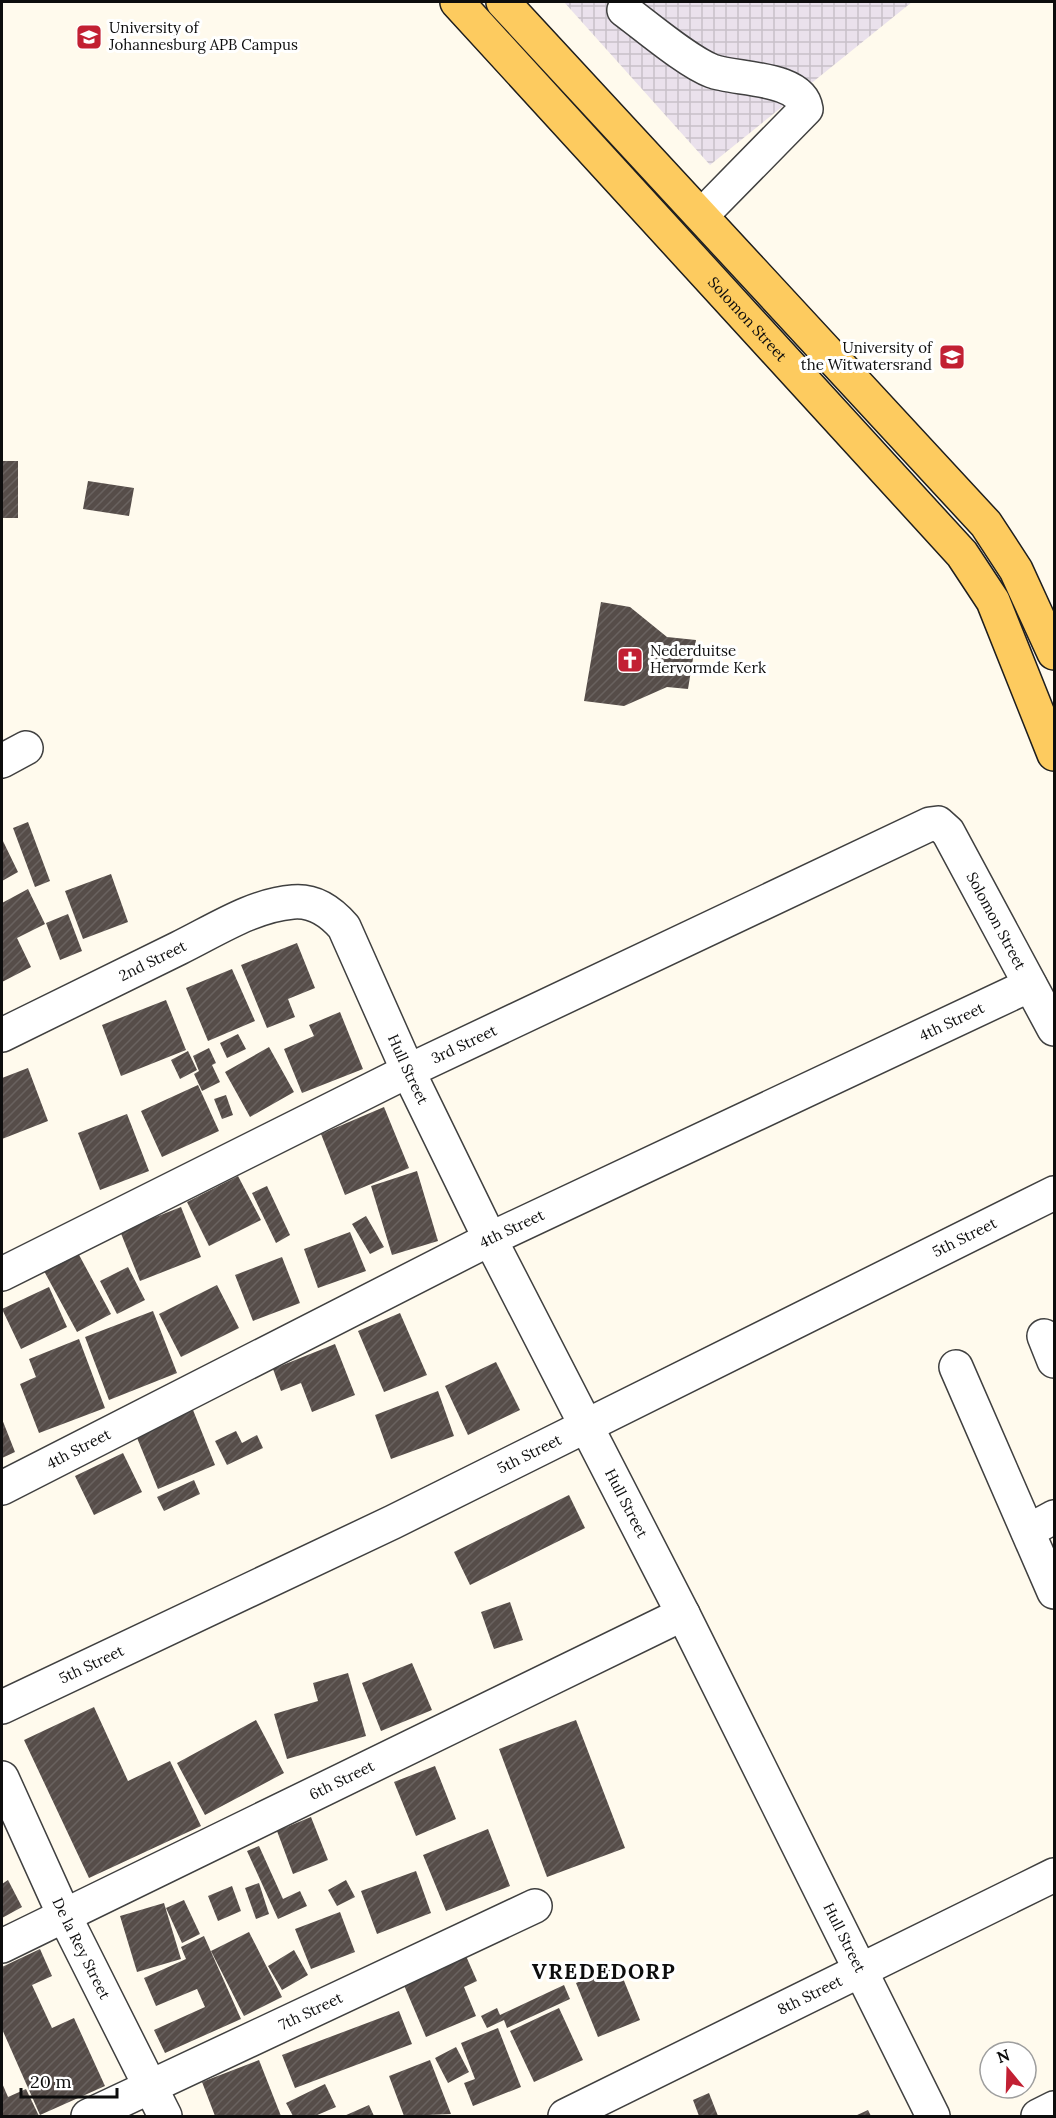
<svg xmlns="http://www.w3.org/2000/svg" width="1056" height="2118" font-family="Lora,serif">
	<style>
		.industrial { fill: url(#industrial-grid) }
		.building { fill: url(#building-hatch) }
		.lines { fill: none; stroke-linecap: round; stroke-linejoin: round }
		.minor-casing { stroke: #404040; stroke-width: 36 }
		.major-casing { stroke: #1e1e1e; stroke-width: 36 }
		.minor { stroke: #fff; stroke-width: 33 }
		.major { stroke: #fdcb5f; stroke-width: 33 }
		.labels { text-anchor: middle; stroke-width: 6; stroke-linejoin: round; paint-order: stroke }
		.poi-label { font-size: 15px; fill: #0d0d0d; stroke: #fff; text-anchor: start }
		.street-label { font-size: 15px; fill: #0d0d0d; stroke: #fff }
		.district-label { font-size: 21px; font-weight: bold; letter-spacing: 1.5px; fill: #0d0d0d; stroke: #fff }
	</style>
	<defs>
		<pattern id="industrial-grid" width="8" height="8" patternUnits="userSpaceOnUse" patternTransform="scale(1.5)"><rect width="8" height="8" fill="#eae1ec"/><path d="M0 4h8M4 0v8" fill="none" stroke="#c8c0c9"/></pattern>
		<pattern id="building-hatch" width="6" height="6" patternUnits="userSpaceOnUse" patternTransform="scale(1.5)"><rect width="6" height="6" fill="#564d49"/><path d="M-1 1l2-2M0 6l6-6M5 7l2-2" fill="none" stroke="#69625f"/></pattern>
	</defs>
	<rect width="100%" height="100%" fill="#fffaed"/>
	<!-- industrial -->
	<path class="industrial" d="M 564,2 L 912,2 L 710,165 Z"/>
	<!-- building -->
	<path class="building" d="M 2,461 L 18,461 L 18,518 L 2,518 Z
		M 88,481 L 134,488 L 129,516 L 83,509 Z
		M 601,602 L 630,607 L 667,637 L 696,640 L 688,689 L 667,687 L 624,706 L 584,701 Z
		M 28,822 L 50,881 L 35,887 L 13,828 Z
		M 2,839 L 18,872 L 2,881 Z
		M 111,874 L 128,922 L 83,939 L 65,891 Z
		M 28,889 L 45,924 L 17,938 L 31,967 L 2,982 L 2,903 Z
		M 68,914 L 82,951 L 60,960 L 46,923 Z
		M 297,943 L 315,988 L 288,999 L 295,1017 L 267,1028 L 241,965 Z
		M 232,969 L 255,1021 L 208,1041 L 186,988 Z
		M 166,1000 L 186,1050 L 121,1076 L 102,1025 Z
		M 340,1012 L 363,1069 L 302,1093 L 284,1049 L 314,1036 L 309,1025 Z
		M 238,1034 L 246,1049 L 227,1058 L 220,1043 Z
		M 269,1047 L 294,1092 L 250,1117 L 225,1072 Z
		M 209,1048 L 216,1063 L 212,1065 L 220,1082 L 202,1091 L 194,1074 L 199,1071 L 193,1056 Z
		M 188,1051 L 197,1070 L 180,1079 L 171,1060 Z
		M 28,1068 L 48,1121 L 2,1139 L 2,1078 Z
		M 198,1085 L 219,1131 L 162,1157 L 141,1111 Z
		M 226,1095 L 233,1115 L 222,1119 L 214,1099 Z
		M 384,1107 L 409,1168 L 345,1195 L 321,1134 Z
		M 127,1114 L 149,1171 L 100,1190 L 78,1133 Z
		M 417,1171 L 438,1241 L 392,1255 L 371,1186 Z
		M 238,1176 L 261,1220 L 209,1246 L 187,1202 Z
		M 267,1186 L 290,1235 L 276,1243 L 252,1193 Z
		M 181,1207 L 201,1257 L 140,1281 L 120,1231 Z
		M 366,1216 L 384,1247 L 370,1254 L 352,1224 Z
		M 350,1232 L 366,1271 L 318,1288 L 304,1249 Z
		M 78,1253 L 111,1314 L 77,1332 L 44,1271 Z
		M 282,1257 L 300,1303 L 253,1321 L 235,1275 Z
		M 128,1267 L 145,1300 L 117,1314 L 100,1281 Z
		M 217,1285 L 239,1328 L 181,1357 L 159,1314 Z
		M 49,1287 L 67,1327 L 21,1349 L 2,1309 Z
		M 153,1311 L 177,1373 L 109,1400 L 85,1337 Z
		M 400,1313 L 427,1375 L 384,1392 L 358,1331 Z
		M 79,1339 L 105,1408 L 39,1433 L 20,1384 L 36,1377 L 29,1359 Z
		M 335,1344 L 355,1395 L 312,1412 L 301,1383 L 281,1391 L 273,1369 Z
		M 496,1362 L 520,1410 L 468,1435 L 445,1386 Z
		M 438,1391 L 454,1436 L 391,1459 L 375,1415 Z
		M 193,1410 L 215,1465 L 158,1489 L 135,1433 Z
		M 2,1419 L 15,1452 L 2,1458 Z
		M 236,1431 L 242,1443 L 257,1435 L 263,1448 L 227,1465 L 215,1441 Z
		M 123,1453 L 142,1492 L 94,1515 L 75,1476 Z
		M 194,1480 L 200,1494 L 164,1511 L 157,1497 Z
		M 569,1495 L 585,1528 L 470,1585 L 454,1552 Z
		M 510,1602 L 523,1640 L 494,1649 L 481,1612 Z
		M 412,1663 L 432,1710 L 381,1731 L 362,1683 Z
		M 348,1673 L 366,1736 L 287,1759 L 274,1714 L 318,1701 L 313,1683 Z
		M 94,1707 L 128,1781 L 170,1761 L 201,1826 L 89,1878 L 24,1740 Z
		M 256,1720 L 284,1773 L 205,1815 L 177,1763 Z
		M 576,1720 L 625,1848 L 547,1877 L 499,1749 Z
		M 435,1766 L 456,1819 L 416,1836 L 394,1782 Z
		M 311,1817 L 328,1860 L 293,1874 L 277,1831 Z
		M 488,1829 L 510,1886 L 446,1911 L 423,1855 Z
		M 259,1846 L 283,1899 L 300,1891 L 307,1906 L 278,1919 L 247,1851 Z
		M 416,1871 L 431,1913 L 377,1934 L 361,1891 Z
		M 8,1880 L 22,1907 L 2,1918 L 2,1884 Z
		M 346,1880 L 355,1897 L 337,1906 L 328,1890 Z
		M 259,1883 L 269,1914 L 256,1919 L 245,1888 Z
		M 232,1886 L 241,1911 L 218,1921 L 208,1896 Z
		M 184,1900 L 200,1934 L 182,1943 L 166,1908 Z
		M 164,1903 L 181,1959 L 137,1972 L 120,1916 Z
		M 340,1912 L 355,1952 L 311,1969 L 295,1929 Z
		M 249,1932 L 282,1997 L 244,2016 L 211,1951 Z
		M 204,1936 L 241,2019 L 165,2053 L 154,2030 L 205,2007 L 197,1989 L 156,2006 L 144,1978 L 186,1959 L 181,1947 Z
		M 40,1949 L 52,1976 L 32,1985 L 52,2028 L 74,2018 L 105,2086 L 40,2115 L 2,2029 L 2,1967 Z
		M 294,1950 L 308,1975 L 282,1990 L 268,1966 Z
		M 466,1956 L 477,1981 L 464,1987 L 476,2016 L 426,2037 L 403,1983 Z
		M 618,1966 L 640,2020 L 598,2037 L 576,1983 Z
		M 564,1985 L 570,1999 L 507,2028 L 504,2020 L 487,2028 L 481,2016 L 497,2008 L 500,2015 Z
		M 559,2008 L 583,2060 L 534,2082 L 510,2031 Z
		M 399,2011 L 412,2044 L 295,2088 L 282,2055 Z
		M 498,2028 L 521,2087 L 473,2106 L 464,2083 L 475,2079 L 461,2043 Z
		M 456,2047 L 469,2072 L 448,2083 L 435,2058 Z
		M 259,2060 L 281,2116 L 215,2116 L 202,2082 Z
		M 430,2060 L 451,2114 L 404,2116 L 389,2076 Z
		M 2,2083 L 8,2097 L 26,2089 L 39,2116 L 2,2116 Z
		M 325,2084 L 336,2107 L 315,2116 L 293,2116 L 286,2103 Z
		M 709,2093 L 718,2116 L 699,2116 L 693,2100 Z
		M 369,2105 L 374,2116 L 344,2116 Z
		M 868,2110 L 871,2116 L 855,2116 Z"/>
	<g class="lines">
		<defs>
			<g id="minor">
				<path d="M 624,10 C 647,27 688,62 712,71 C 735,80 801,76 806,109 L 702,215"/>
				<path d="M 2,761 L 26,748"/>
				<path id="s1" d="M 2,1035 C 61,1006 120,977 179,948 C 214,931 253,905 293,902 C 314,900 331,912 344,927 L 408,1071 L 490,1239 L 683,1614 L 933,2116"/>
				<path id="s2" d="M 2,1274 L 408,1071 L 930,824 L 938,823 L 948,832 L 1054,1029"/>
				<path d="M 1044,1336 L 1054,1361"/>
				<path d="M 956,1367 L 1054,1592"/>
				<path id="s3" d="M 2,1488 L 490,1239 L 1030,985"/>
				<path d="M 1028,1531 L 1054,1517"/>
				<path id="s4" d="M 2,1707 L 393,1522 L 1054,1193"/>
				<path id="s5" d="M 2,1778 L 64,1915 L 165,2116"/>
				<path id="s6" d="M 2,1946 L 683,1614"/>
				<path id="s7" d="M 88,2116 L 535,1906"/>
				<path id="s8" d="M 565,2116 L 1054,1875"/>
				<path d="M 1038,2116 L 1054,2108"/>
			</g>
			<g id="major">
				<path id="s9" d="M 457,2 L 962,554 L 993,601 L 1054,754"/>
				<path d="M 503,2 L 986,524 L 1016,570 L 1054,653"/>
			</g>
		</defs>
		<!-- minor casing -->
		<use href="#minor" class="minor-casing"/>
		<!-- major casing -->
		<use href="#major" class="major-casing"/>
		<!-- minor -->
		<use href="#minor" class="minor"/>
		<!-- major -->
		<use href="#major" class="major"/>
	</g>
	<!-- icons -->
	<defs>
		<symbol id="university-square" viewBox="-11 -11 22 22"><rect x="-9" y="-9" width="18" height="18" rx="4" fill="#c22033" stroke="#fff"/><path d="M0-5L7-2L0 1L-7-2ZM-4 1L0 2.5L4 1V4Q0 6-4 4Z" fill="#fff"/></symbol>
		<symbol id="church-square" viewBox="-11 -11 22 22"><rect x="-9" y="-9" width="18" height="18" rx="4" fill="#c22033" stroke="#fff"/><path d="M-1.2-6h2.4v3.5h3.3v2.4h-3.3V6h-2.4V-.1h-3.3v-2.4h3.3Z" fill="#fff"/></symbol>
	</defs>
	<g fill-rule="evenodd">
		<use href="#university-square" x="74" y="22" width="30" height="30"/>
		<use href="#university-square" x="937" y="342" width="30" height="30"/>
		<use href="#church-square" x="615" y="645" width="30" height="30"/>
	</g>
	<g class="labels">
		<!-- poi labels -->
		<g class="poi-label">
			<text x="109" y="33">University of<tspan x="109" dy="17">Johannesburg APB Campus</tspan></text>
			<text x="932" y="353" text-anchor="end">University of<tspan x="932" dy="17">the Witwatersrand</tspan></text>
			<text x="650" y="656">Nederduitse<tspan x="650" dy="17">Hervormde Kerk</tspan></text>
		</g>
		<!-- street labels -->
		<g class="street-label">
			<text dy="5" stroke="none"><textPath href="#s9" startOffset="430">Solomon Street</textPath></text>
			<text dy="5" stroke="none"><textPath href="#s2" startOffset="1154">Solomon Street</textPath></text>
			<text dy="5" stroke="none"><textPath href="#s1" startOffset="168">2nd Street</textPath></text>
			<text dy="5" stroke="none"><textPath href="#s3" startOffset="1058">4th Street</textPath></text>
			<text dy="5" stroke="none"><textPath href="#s2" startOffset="516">3rd Street</textPath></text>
			<text dy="5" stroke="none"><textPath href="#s1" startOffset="536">Hull Street</textPath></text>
			<text dy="5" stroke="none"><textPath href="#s3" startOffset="572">4th Street</textPath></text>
			<text dy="5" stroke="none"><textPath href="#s4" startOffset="1071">5th Street</textPath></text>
			<text dy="5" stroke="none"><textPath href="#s3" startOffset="86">4th Street</textPath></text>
			<text dy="5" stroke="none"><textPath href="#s4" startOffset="585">5th Street</textPath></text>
			<text dy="5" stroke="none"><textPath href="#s1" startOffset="1022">Hull Street</textPath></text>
			<text dy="5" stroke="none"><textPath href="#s4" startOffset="99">5th Street</textPath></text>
			<text dy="5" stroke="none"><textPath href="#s6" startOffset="378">6th Street</textPath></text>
			<text dy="5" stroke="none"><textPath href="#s1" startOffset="1508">Hull Street</textPath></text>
			<text dy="5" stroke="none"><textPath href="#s5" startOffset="188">De la Rey Street</textPath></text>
			<text dy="5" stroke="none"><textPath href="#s8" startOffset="273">8th Street</textPath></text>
			<text dy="5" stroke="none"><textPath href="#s7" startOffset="246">7th Street</textPath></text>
		</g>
		<!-- district labels -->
		<g class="district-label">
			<text x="604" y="1979">VREDEDORP</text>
		</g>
	</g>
	<!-- border -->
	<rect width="1056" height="2118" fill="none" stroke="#0d0d0d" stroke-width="6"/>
	<!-- north arrow -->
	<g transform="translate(1008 2070) rotate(341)"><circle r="28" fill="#ffffff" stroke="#9e9e9e" stroke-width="1.5"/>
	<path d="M0-4.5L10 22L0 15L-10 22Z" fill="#c22033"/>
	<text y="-9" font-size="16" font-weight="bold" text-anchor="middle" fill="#0d0d0d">N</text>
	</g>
	<!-- scale -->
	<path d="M21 2088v9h96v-9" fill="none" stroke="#0d0d0d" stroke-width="3"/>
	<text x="30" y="2088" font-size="18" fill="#0d0d0d" stroke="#ffffff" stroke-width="4.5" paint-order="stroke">20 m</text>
</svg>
